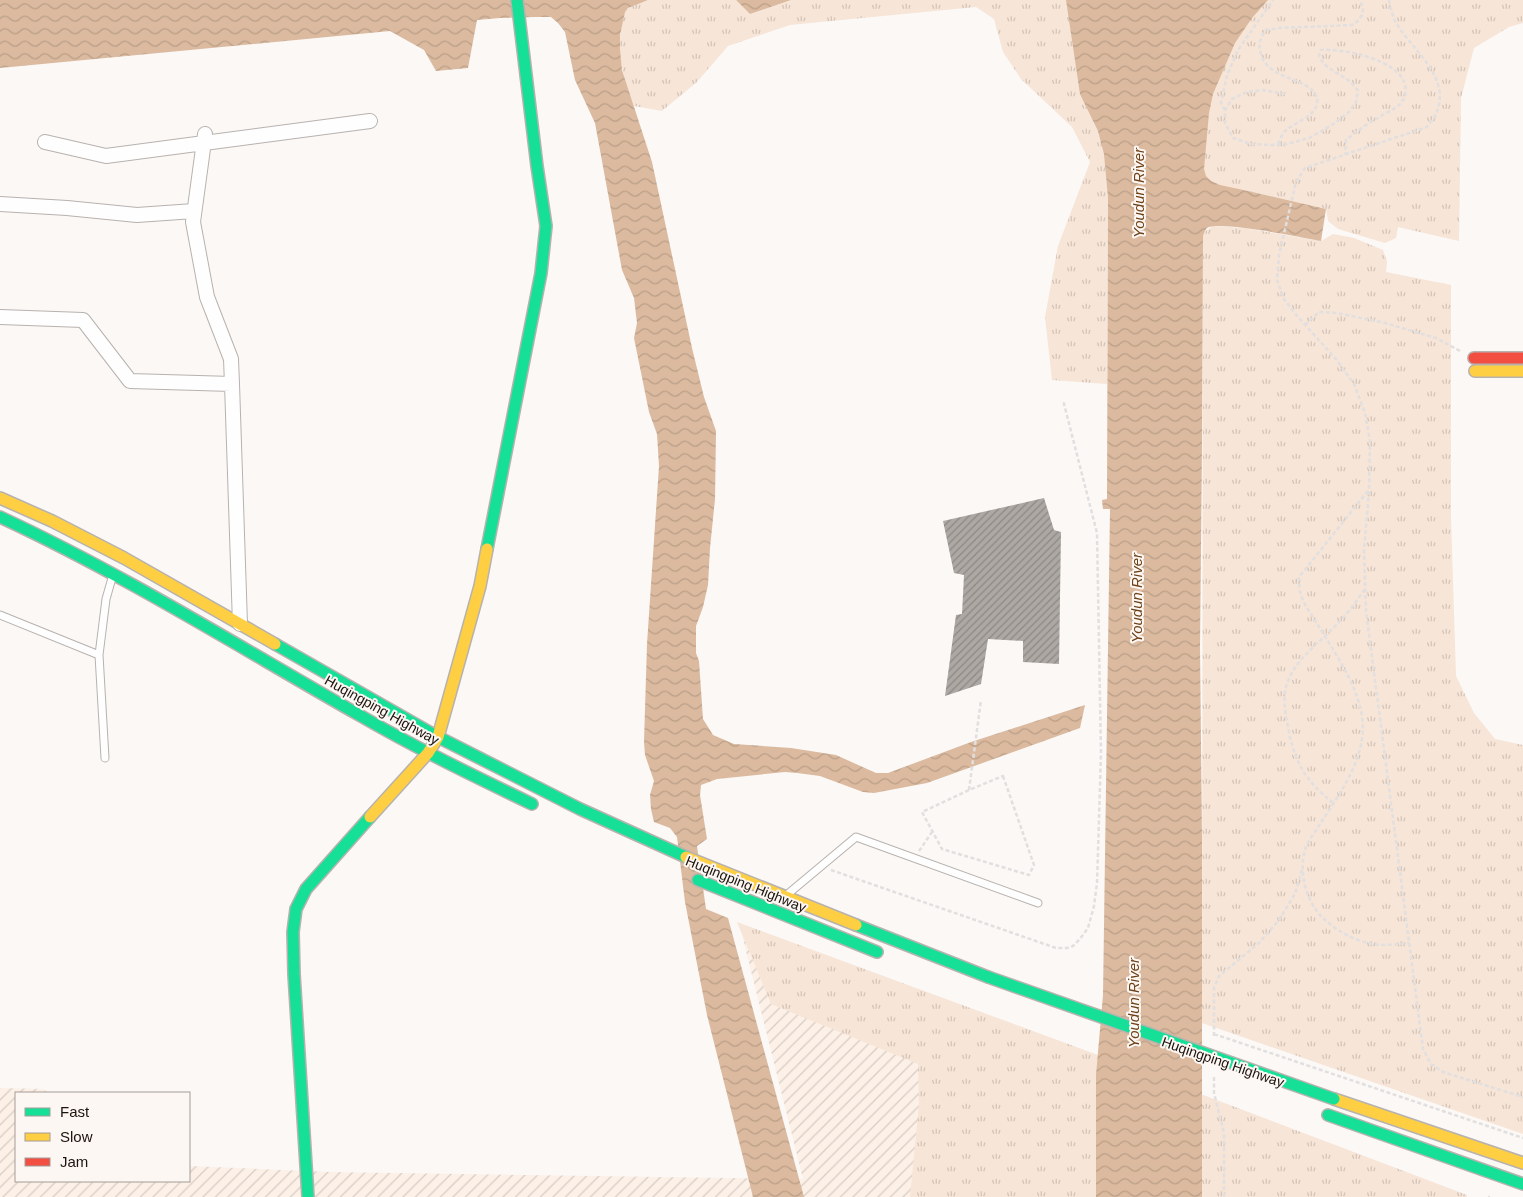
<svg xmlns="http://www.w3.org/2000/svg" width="1523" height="1197" font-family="Arial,sans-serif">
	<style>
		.industrial { fill: url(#industrial-furrows) }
		.grass { fill: url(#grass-tufts) }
		.water { fill: url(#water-waves) }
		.building { fill: url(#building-hatch) }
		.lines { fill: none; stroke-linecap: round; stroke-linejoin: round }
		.lane-casing { stroke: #b8b2ae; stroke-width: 9 }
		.street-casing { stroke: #b8b2ae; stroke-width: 16 }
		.fast-casing { stroke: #b8b2ae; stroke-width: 14 }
		.slow-casing { stroke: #b8b2ae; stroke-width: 14 }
		.jam-casing { stroke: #b8b2ae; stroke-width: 14 }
		.path { stroke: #e1dfdf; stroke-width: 2.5; stroke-dasharray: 4 2.5; stroke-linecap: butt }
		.lane { stroke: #fefefe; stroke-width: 7 }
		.street { stroke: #fefefe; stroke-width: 14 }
		.fast { stroke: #16e098; stroke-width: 11 }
		.slow { stroke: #ffcf43; stroke-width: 11 }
		.jam { stroke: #f24e42; stroke-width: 11 }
		.fast-bridge-casing { stroke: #b8b2ae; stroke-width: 14; stroke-linecap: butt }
		.fast-bridge { stroke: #16e098; stroke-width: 11 }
		.labels { text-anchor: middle; stroke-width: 4; stroke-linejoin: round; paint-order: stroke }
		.street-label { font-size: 14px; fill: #1b130c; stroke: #fdf7f4 }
		.water-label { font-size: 15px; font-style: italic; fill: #6e4116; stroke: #fdf7f4 }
	</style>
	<defs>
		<pattern id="industrial-furrows" width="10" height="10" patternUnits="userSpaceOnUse" patternTransform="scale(1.25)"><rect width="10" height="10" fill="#fcf0e7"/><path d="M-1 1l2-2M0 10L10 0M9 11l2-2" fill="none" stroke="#d7cdc5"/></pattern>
		<pattern id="grass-tufts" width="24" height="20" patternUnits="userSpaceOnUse" patternTransform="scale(1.25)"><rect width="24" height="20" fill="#f7e5d7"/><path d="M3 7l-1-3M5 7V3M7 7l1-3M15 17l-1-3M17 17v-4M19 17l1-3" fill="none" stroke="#d3c4b7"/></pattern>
		<pattern id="water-waves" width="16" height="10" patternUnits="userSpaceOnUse" patternTransform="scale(1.25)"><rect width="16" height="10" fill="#dbba9f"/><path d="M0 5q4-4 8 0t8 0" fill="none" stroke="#bb9f88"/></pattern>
		<pattern id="building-hatch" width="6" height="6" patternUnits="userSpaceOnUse" patternTransform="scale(1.25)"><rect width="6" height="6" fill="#ada8a4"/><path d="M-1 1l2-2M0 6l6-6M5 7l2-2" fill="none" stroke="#8c8884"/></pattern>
	</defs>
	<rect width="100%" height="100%" fill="#fbf8f6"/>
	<!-- industrial -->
	<path class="industrial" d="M 742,935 L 868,989 L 1096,1197 L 0,1197 L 0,1088 L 45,1089 L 47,1093 L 16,1093 L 16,1181 L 189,1181 L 189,1166 L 330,1172 L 803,1179 Z"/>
	<!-- grass -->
	<path class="grass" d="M 648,0 L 736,0 L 750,14 L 791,0 L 1523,0 L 1523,23 L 1509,27 L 1474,48 L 1461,98 L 1459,241 L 1398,227 L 1396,238 L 1385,243 L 1338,229 L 1328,221 L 1326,209 L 1248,191 L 1106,173 L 1108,198 L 1107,384 L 1052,380 L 1045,317 L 1058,246 L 1090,162 L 1072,127 L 1021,79 L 1003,52 L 994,19 L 976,7 L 790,25 L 728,46 L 697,82 L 662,111 L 634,106 C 623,75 616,57 622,23 C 623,19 623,12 627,9 C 632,4 642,2 648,0 Z
		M 1213,226 L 1244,228 L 1321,241 L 1333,234 L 1354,238 L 1383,250 L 1387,261 L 1386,272 L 1451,285 L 1451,518 L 1456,676 L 1474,713 L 1495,739 L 1523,745 L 1523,1134 L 1202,1023 L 1203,239 L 1204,232 Z
		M 737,922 L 1079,1048 L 1467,1195 L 1467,1197 L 910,1197 L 919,1104 L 918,1064 L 771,1004 Z"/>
	<!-- water -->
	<path class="water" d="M 0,0 L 648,0 L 628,8 L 625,12 L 620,35 L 620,49 L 622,70 L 652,162 L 692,348 L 704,397 L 716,431 L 715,499 L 710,548 L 708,585 L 703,607 L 696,626 L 696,653 L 699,661 L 703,719 L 713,735 L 734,744 L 791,748 L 836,755 L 876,773 L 888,773 L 971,742 L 1085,705 L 1080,728 L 927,783 L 874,793 L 863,792 L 820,776 L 797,773 L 785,772 L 717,779 L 701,785 L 700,795 L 707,839 L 697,846 L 706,909 L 728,918 L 804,1197 L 753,1197 L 707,1015 L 685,902 L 677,837 L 670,828 L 654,822 L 651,809 L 650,795 L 654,781 L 645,755 L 644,742 L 647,644 L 659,466 L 657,434 L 649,412 L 634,338 L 637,323 L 634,298 L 622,270 L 595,123 L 575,80 L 565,32 L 558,23 L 551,17 L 535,17 L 500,18 L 477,20 L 468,68 L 436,71 L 424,50 L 390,31 L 0,68 Z
		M 736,0 L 791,0 L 750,14 Z
		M 1066,0 L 1268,0 L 1252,18 L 1235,43 L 1213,94 L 1209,113 L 1204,169 L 1206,176 L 1211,181 L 1220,185 L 1248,191 L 1326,209 L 1321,241 C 1304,238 1218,220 1207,228 C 1204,231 1203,235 1203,239 L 1202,447 L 1200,647 L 1202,837 L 1202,1197 L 1096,1197 L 1096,1075 L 1103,995 L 1110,509 L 1103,509 L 1102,500 L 1107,499 L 1108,198 L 1104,154 L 1098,131 L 1080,94 Z"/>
	<!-- building -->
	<path class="building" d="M 1044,498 L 1054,530 L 1061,532 L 1059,664 L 1023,662 L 1023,641 L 988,639 L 981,684 L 945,696 L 956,615 L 962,614 L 964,575 L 954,573 L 943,521 Z"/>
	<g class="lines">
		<defs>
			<path id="lane" d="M 0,615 L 99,655
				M 105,758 L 99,655 L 106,599 L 112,578
				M 789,893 L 856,837 L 1038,903"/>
			<path id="street" d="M 205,134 L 193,222 L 207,297 L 231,359 L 232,384
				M 45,142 L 106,156 L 370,121
				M 0,204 L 67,208 L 137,215 L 194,211
				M 0,317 L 83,320 L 130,381 L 232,384 L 240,624"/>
			<path id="fast" d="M 0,517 C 125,575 241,648 361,716 C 416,748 474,776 532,804
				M 487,549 L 541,273 L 546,226 L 537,166 L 517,0
				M 275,644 L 438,737 L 580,809 L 686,857
				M 698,880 L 877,952
				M 856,925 L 988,977
				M 1328,1115 L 1523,1184
				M 308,1197 L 294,974 L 293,932 L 296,909 L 306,889 L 370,817"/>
			<path id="slow" d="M 1475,371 L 1523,371
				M 0,498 L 52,521 L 124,558 L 275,644
				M 370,817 L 428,753 L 438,737 L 480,586 L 487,549
				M 686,857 L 856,925
				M 1334,1099 L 1523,1163"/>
			<path id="jam" d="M 1474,358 L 1523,358"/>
		</defs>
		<!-- lane casing -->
		<use href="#lane" class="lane-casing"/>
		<!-- street casing -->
		<use href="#street" class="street-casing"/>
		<!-- fast casing -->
		<use href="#fast" class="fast-casing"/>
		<!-- slow casing -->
		<use href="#slow" class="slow-casing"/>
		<!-- jam casing -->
		<use href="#jam" class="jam-casing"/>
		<!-- path -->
		<path class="path" d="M 1389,0 C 1390,6 1392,13 1394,19 C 1409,49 1453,75 1436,114 C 1434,119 1429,123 1427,127 L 1305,168 L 1296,182 L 1279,255 L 1277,280 L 1284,299 L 1298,317 L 1335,358 L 1354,384 L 1365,413 L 1370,441 L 1369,491 L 1364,551 L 1366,611 L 1423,1049 L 1431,1064 L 1443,1072 L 1523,1097
			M 1285,94 L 1263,90 L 1247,92 L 1232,99 L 1225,110 L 1225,123 L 1233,138 L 1251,144 L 1271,145 L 1287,144 L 1309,138 L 1332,125 L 1348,113 L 1356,102 L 1358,91 C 1348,74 1327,73 1319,56 L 1321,50 C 1343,48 1400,60 1405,85 C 1406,90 1406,97 1403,100 C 1398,109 1386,112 1378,118 C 1366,124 1356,132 1346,140 L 1345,154
			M 1225,110 L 1221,103 L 1227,75 L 1238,50 L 1273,0
			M 1278,144 C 1280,140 1282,134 1285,131 C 1294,123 1314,117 1317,104 C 1321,77 1268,83 1261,54 C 1258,44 1260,38 1266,30 L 1279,28 L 1352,25 C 1362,19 1367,10 1359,0
			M 1305,325 L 1319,312 L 1337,313 L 1385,323 L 1436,338 L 1462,352
			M 1368,491 L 1299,577 C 1299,582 1299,587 1300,592 C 1303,604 1312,615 1318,625 C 1334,652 1358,685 1362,717 C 1368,756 1340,793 1320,824 C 1316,831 1309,839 1306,847 C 1298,870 1305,900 1322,917 C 1337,932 1360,944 1382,945 C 1391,945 1400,944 1409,943
			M 1003,776 L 1034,865 L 1029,875 L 942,849 L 922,812 L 969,790 Z
			M 969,790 L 981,700
			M 1333,803 C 1308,782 1298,769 1290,737 C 1287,722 1282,703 1286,687 C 1293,660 1321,642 1339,622 C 1349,612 1357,600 1365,589
			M 919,851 L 932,832
			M 831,870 L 1056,948 L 1067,948 L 1073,946 L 1080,939 L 1088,928 L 1094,906 L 1097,883 L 1101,753 L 1097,533 L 1063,400
			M 1214,1034 L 1523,1138
			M 1214,1036 L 1214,988 L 1219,976 L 1259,943 L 1279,920 L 1295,894 L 1302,870
			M 1214,1077 L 1214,1093 L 1224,1133 L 1224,1197
			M 1488,1197 L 1490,1197"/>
		<!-- lane -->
		<use href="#lane" class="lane"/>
		<!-- street -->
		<use href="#street" class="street"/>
		<!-- fast -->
		<use href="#fast" class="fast"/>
		<!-- slow -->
		<use href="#slow" class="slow"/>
		<!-- jam -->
		<use href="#jam" class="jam"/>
		<defs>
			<path id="fast-bridge" d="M 988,977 L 1334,1099"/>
		</defs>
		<!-- fast-bridge casing -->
		<use href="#fast-bridge" class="fast-bridge-casing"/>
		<!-- fast-bridge -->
		<use href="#fast-bridge" class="fast-bridge"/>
	</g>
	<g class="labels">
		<!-- street labels -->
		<g class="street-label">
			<text transform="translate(382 710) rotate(29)" y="5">Huqingping Highway</text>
			<text transform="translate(746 884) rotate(22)" y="5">Huqingping Highway</text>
			<text transform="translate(1223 1062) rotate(19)" y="5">Huqingping Highway</text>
		</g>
		<!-- water labels -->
		<g class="water-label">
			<text transform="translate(1139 193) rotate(-90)" y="5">Youdun River</text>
			<text transform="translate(1137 598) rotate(-90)" y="5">Youdun River</text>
			<text transform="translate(1134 1003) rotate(-90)" y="5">Youdun River</text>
		</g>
	</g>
	<!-- legend -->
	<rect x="15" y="1092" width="175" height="90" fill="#fdf7f4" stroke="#a39c97"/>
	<rect x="25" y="1108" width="25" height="8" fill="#16e098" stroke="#a39c97"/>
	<text x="60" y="1117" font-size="15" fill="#1b130c">Fast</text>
	<rect x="25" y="1133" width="25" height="8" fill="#ffcf43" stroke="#a39c97"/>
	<text x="60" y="1142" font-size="15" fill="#1b130c">Slow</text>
	<rect x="25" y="1158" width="25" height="8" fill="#f24e42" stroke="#a39c97"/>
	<text x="60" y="1167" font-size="15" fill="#1b130c">Jam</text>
</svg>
